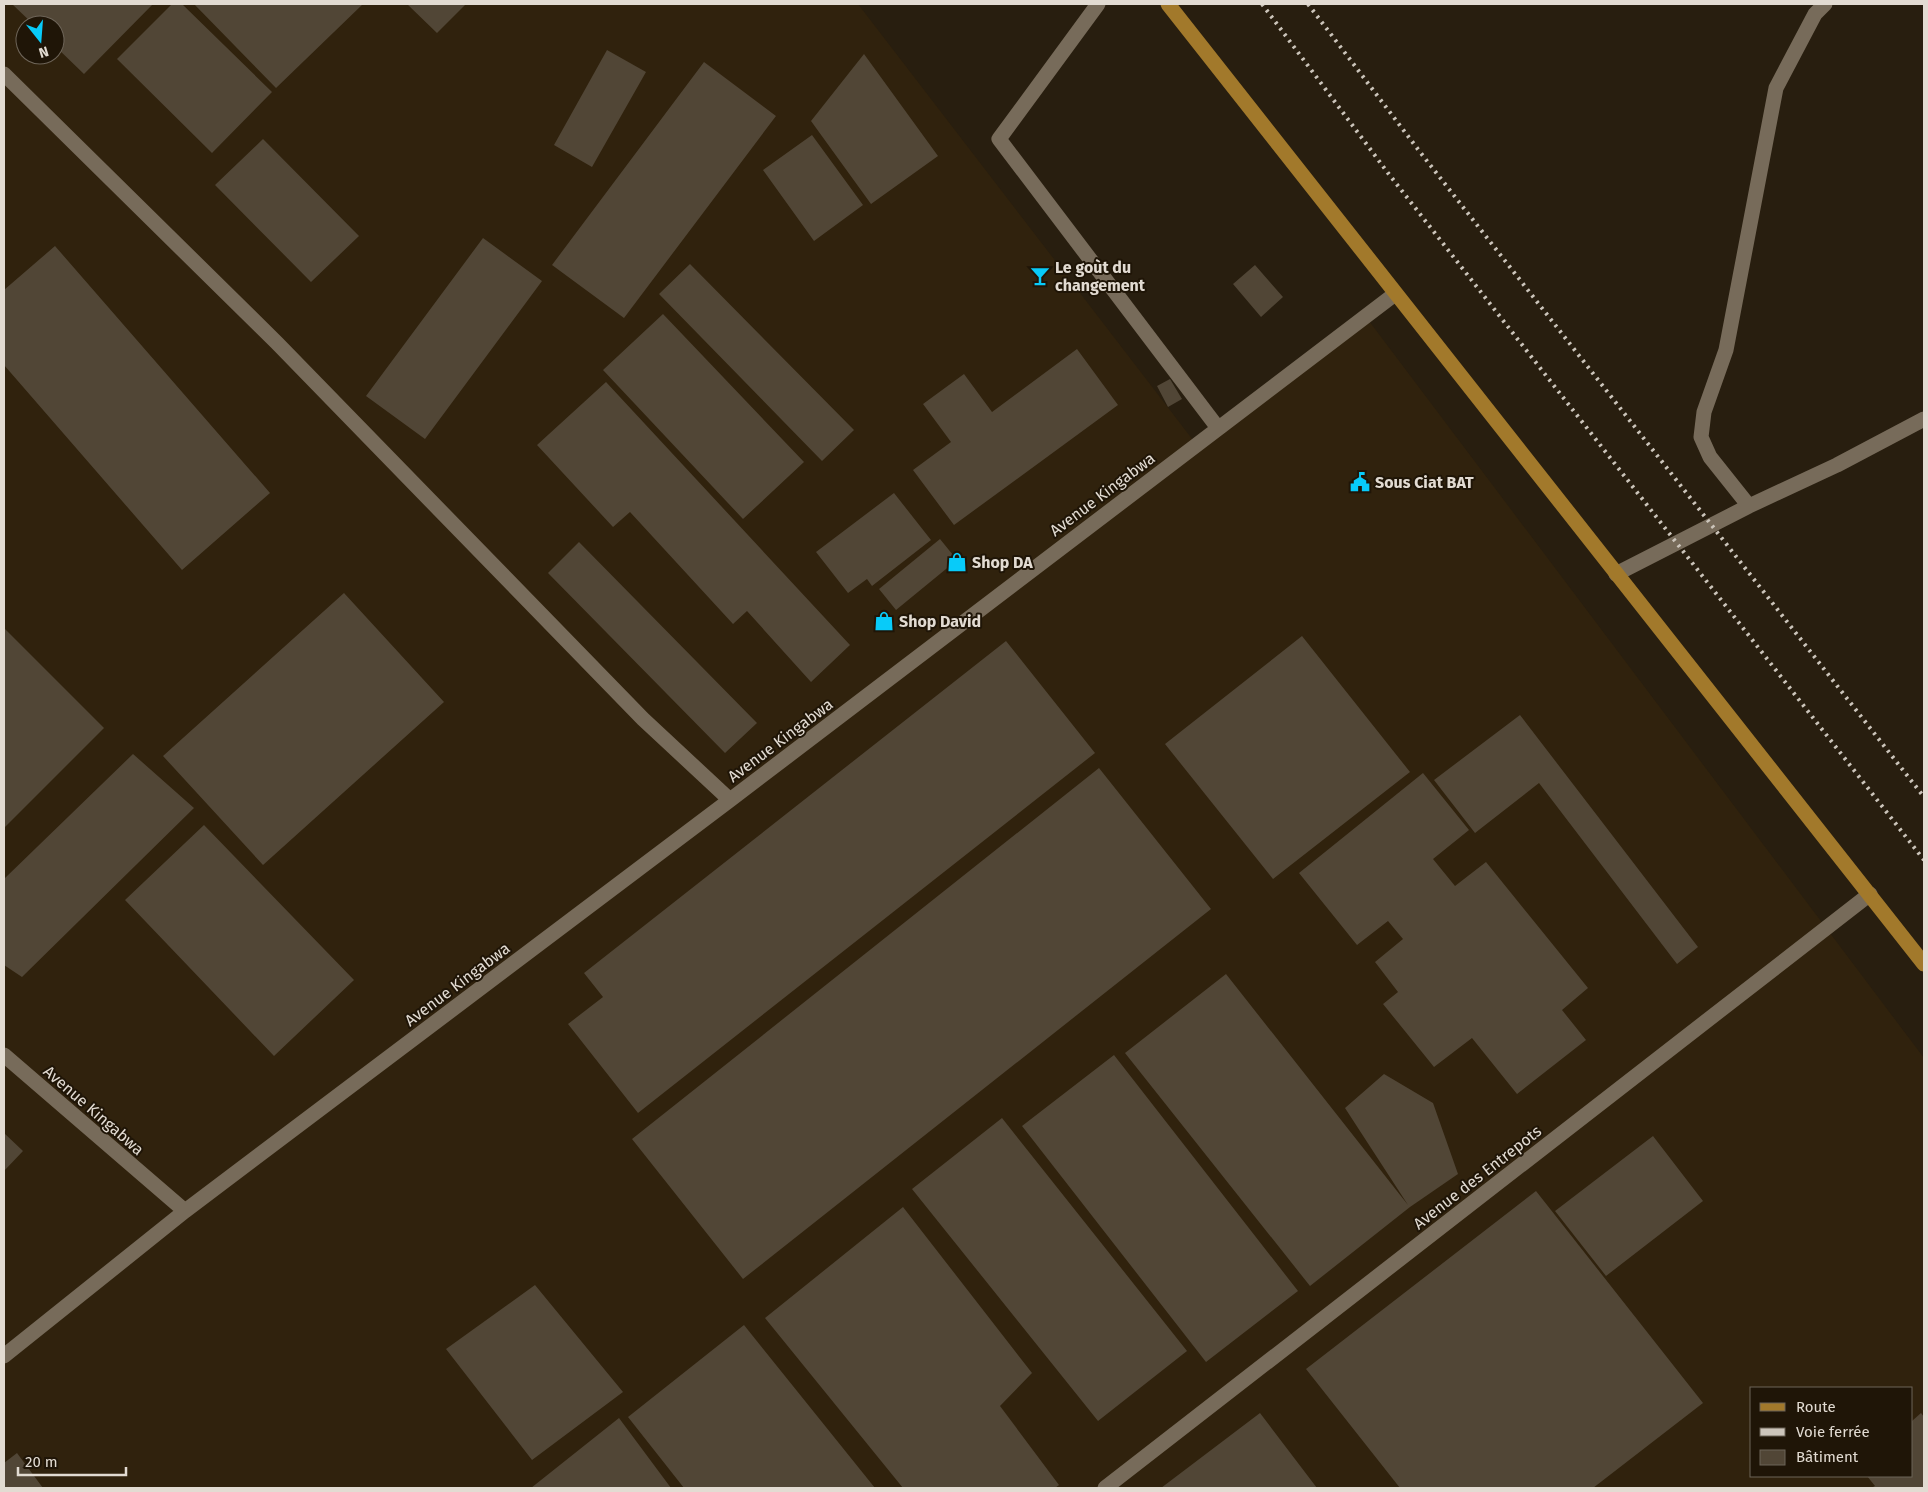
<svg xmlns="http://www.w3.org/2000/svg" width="1928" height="1492" font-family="'Fira Sans',sans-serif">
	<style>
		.built { fill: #30220d; fill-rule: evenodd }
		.building { fill: #514636 }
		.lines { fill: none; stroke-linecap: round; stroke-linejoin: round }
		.minor { stroke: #776b5a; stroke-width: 15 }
		.major { stroke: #a2792b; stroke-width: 15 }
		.rail { stroke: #ccc5bb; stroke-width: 4; stroke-dasharray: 2.5 5; stroke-linecap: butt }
		.labels { text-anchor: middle; stroke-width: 4; stroke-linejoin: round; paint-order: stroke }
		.poi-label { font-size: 16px; font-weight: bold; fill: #e2dbd2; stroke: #1f1507; text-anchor: start }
		.street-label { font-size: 16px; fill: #e2dbd2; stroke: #1f1507 }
	</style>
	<rect width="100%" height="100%" fill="#281e0f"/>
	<!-- built -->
	<path class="built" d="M 4,4 L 858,4 L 1196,444 L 1363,313 L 1924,1058 L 1924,1488 L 4,1488 ZM 25,25 L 55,25 L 55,55 L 25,55 ZM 1752,1388 L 1912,1388 L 1912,1476 L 1752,1476 Z"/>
	<!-- building -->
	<path class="building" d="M 12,4 L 153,4 L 84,74 L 55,46 L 55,25 L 34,25 Z
		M 172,4 L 182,4 L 272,92 L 212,153 L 117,59 Z
		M 194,4 L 363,4 L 276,88 Z
		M 407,4 L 466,4 L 437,33 Z
		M 607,50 L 646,72 L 592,167 L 554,145 Z
		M 864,54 L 938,156 L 871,204 L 811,121 Z
		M 704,62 L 776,116 L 624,318 L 552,265 Z
		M 812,135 L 863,205 L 814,241 L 763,170 Z
		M 263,139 L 359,236 L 311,282 L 215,185 Z
		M 483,238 L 542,281 L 425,439 L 366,396 Z
		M 55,246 L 270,493 L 182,570 L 4,365 L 4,290 Z
		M 690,264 L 854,430 L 822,461 L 659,294 Z
		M 1255,265 L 1283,297 L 1261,317 L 1233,284 Z
		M 663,314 L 804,462 L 743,519 L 603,370 Z
		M 1077,349 L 1118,405 L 954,525 L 913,470 L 951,442 L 923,404 L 964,374 L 992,412 Z
		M 1170,379 L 1182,399 L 1168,407 L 1157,386 Z
		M 606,382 L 850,645 L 811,682 L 747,611 L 733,624 L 630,512 L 613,527 L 537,445 Z
		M 894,493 L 931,540 L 872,586 L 867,579 L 848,593 L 816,552 Z
		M 940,539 L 957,560 L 896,610 L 879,589 Z
		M 579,542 L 757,723 L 725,753 L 548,573 Z
		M 344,593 L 444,702 L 263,865 L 163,756 Z
		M 4,628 L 104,728 L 4,828 Z
		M 1302,636 L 1410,772 L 1273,879 L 1165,744 Z
		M 1006,641 L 1095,753 L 638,1113 L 568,1024 L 603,997 L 584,973 Z
		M 1520,715 L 1698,947 L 1677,964 L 1539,783 L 1475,833 L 1434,780 Z
		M 133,754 L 194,808 L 22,977 L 4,965 L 4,879 Z
		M 1099,768 L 1211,909 L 743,1279 L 632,1139 Z
		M 1423,773 L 1469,830 L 1433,859 L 1455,886 L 1486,862 L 1588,988 L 1562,1010 L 1586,1040 L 1517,1094 L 1472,1038 L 1434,1067 L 1383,1004 L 1398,992 L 1375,962 L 1403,939 L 1388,921 L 1357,945 L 1299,873 Z
		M 204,825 L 354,980 L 274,1056 L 125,900 Z
		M 1226,974 L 1408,1205 L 1345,1108 L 1384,1074 L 1433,1103 L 1458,1174 L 1410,1207 L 1310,1286 L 1125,1053 Z
		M 1114,1055 L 1298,1291 L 1206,1362 L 1022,1126 Z
		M 1002,1118 L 1187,1351 L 1098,1421 L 912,1189 Z
		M 4,1133 L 23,1151 L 4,1171 Z
		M 1653,1136 L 1703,1201 L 1606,1276 L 1555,1211 Z
		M 1536,1191 L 1703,1403 L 1593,1488 L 1400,1488 L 1306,1369 Z
		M 903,1207 L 1032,1373 L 1000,1406 L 1059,1485 L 1055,1488 L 903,1488 L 765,1318 Z
		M 535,1285 L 623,1392 L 532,1460 L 446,1349 Z
		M 744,1325 L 875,1488 L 684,1488 L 628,1417 Z
		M 1260,1413 L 1317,1488 L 1161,1488 Z
		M 1921,1413 L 1924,1417 L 1924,1488 L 1871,1488 L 1875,1486 L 1867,1476 L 1912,1476 L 1912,1421 Z
		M 619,1418 L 671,1488 L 531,1488 Z
		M 17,1453 L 43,1488 L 4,1488 L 4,1463 Z"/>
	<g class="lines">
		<!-- minor -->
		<path class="minor" d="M 1098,4 L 999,139 L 1218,428
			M 4,74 L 277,343 L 643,719 L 730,800
			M 1749,506 L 1710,457 L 1701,437 L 1704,412 L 1726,350 L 1776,88 L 1815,14 L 1825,4
			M 1616,574 L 1749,506 L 1837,465 L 1924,419
			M 4,1055 L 185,1211
			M 4,1356 L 185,1211 L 730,800 L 1395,294
			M 1105,1488 L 1870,894"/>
		<!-- major -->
		<path class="major" d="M 1168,4 L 1924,964"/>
		<!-- rail -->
		<path class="rail" d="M 1262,4 L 1388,173 L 1924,860
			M 1308,4 L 1420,152 L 1924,797"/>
	</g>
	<!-- icons -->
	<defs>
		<symbol id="bar-bare" viewBox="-9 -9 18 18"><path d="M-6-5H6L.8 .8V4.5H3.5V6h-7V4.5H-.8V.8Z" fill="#08cbf9" stroke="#1f1507" stroke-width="2.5" paint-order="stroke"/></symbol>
		<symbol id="civic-bare" viewBox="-9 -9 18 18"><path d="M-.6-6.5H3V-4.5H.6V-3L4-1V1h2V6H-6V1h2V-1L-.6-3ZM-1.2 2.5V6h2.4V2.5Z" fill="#08cbf9" stroke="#1f1507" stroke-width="2.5" paint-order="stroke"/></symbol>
		<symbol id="shop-bare" viewBox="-9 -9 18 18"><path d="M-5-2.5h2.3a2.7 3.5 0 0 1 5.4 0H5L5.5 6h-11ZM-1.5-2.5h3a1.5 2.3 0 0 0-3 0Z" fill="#08cbf9" stroke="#1f1507" stroke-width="2.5" paint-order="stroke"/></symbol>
	</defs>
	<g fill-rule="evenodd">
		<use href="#bar-bare" x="1026" y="262" width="28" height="28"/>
		<use href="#civic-bare" x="1346" y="468" width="28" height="28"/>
		<use href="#shop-bare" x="943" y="548" width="28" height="28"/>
		<use href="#shop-bare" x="870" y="607" width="28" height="28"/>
	</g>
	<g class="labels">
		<!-- poi labels -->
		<g class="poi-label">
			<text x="1055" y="273">Le goùt du<tspan x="1055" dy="18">changement</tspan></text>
			<text x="1375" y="488">Sous Ciat BAT</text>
			<text x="972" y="568">Shop DA</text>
			<text x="899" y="627">Shop David</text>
		</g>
		<!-- street labels -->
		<g class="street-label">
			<text transform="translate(1102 494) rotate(-37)" y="6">Avenue Kingabwa</text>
			<text transform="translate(780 740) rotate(-37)" y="6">Avenue Kingabwa</text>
			<text transform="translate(457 984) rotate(-37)" y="6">Avenue Kingabwa</text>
			<text transform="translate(94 1110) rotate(41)" y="6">Avenue Kingabwa</text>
			<text transform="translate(1477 1177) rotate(-38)" y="6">Avenue des Entrepots</text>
		</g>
	</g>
	<!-- border -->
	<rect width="1928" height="1492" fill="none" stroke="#e2dbd2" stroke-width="10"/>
	<!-- legend -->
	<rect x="1750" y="1387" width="162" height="90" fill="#1f1507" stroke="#6d6458"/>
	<rect x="1760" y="1403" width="25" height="8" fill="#a2792b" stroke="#6d6458"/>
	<text x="1796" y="1412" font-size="15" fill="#e2dbd2">Route</text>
	<rect x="1760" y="1428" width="25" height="8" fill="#ccc5bb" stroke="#6d6458"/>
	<text x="1796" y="1437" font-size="15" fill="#e2dbd2">Voie ferrée</text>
	<rect x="1760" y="1450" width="25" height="15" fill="#514636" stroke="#6d6458"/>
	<text x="1796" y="1462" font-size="15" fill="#e2dbd2">Bâtiment</text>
	<!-- north arrow -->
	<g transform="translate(40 40) rotate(163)"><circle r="24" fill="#1f1507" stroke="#6d6458"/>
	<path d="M0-4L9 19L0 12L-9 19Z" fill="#08cbf9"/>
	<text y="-8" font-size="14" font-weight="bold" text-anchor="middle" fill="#e2dbd2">N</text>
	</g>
	<!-- scale -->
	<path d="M18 1467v8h108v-8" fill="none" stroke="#e2dbd2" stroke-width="2.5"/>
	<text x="25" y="1467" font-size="15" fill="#e2dbd2" stroke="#1f1507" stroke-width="4" paint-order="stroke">20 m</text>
</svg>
